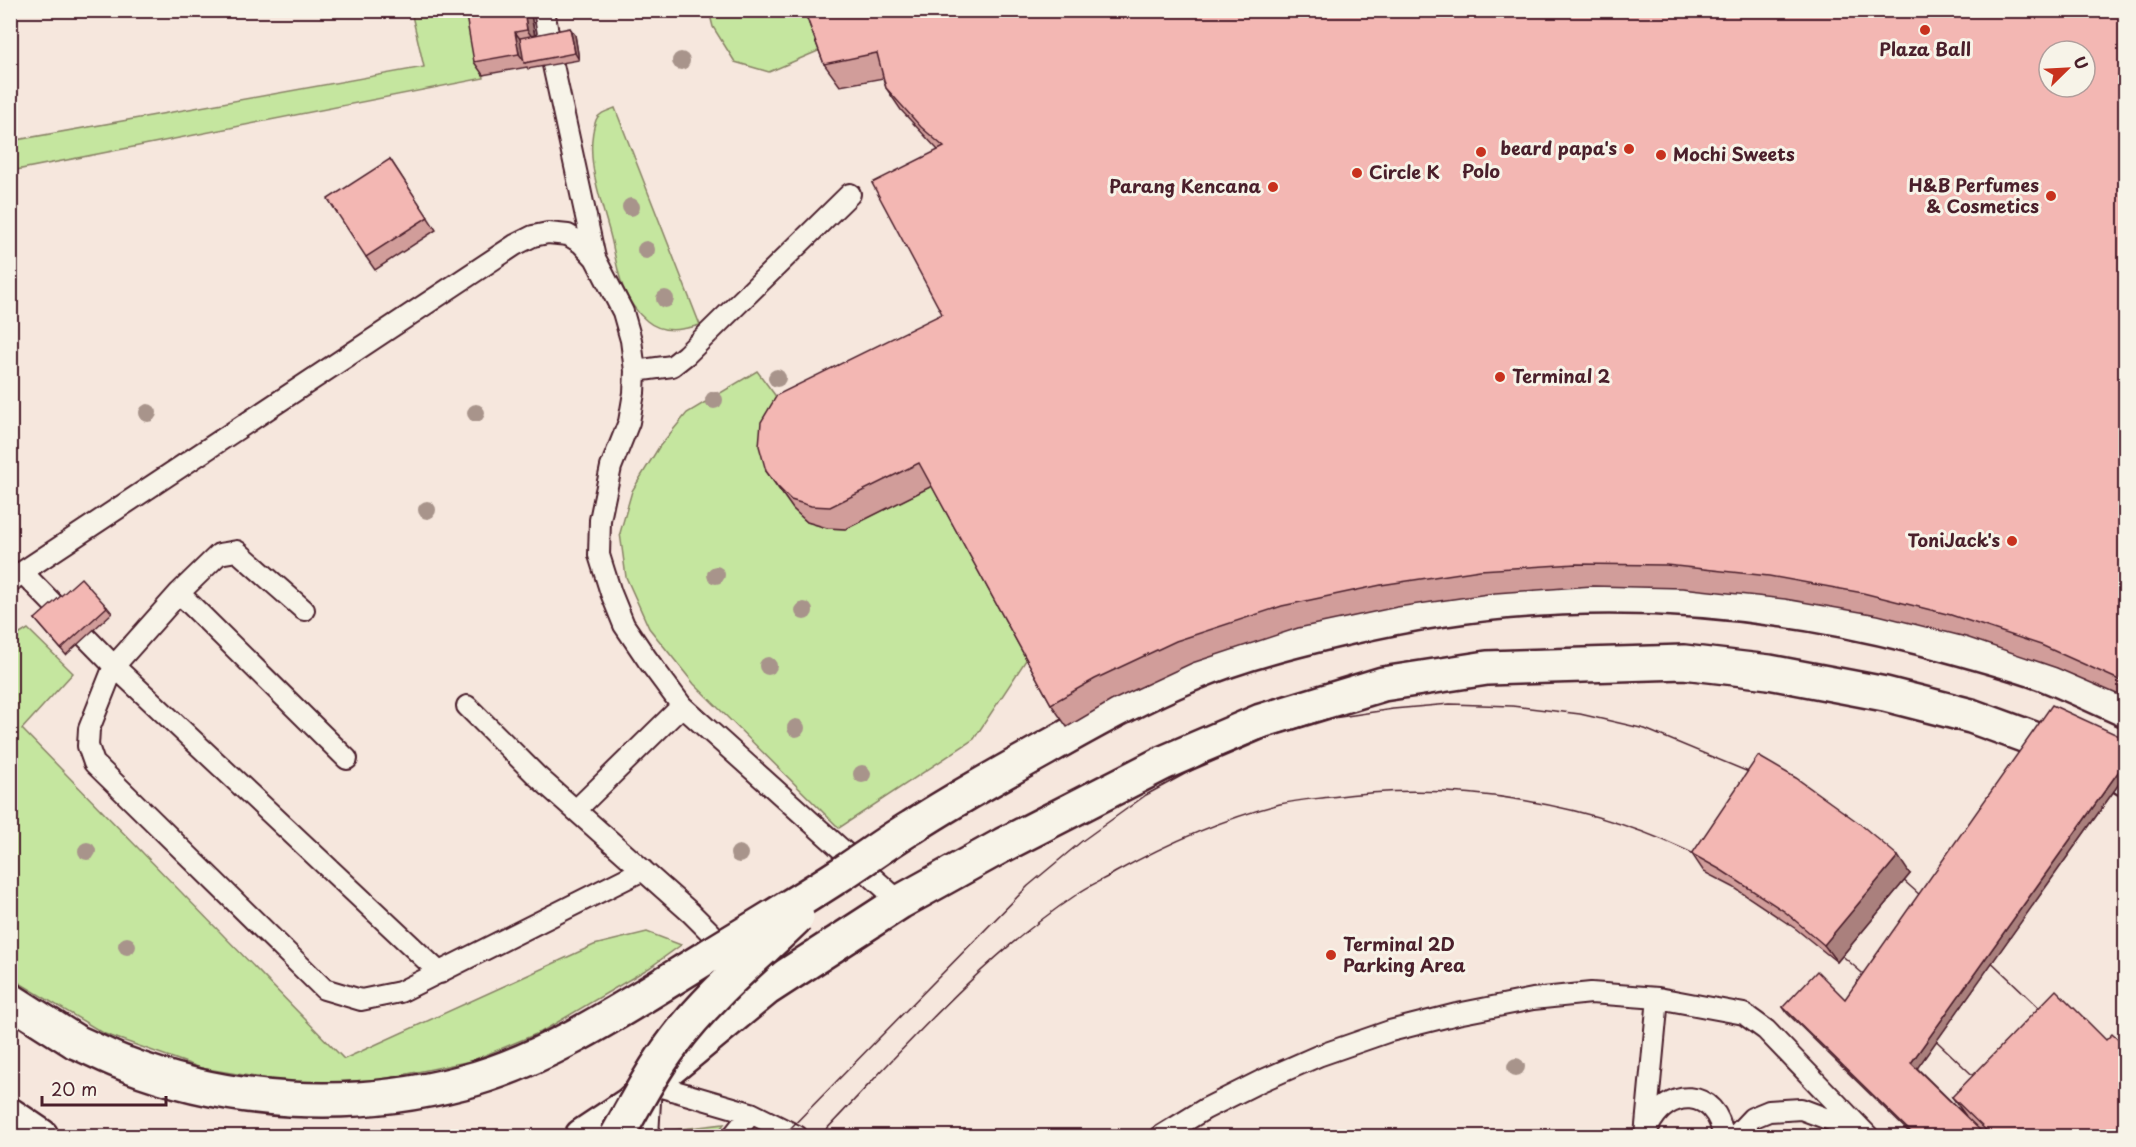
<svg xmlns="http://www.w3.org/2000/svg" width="2136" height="1147" font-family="'Playpen Sans',sans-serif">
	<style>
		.green { fill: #c5e69f; stroke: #888265; stroke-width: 1.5 }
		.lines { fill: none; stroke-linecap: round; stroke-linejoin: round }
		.lane-casing { stroke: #4a1f2b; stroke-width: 24 }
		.secondary-casing { stroke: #4a1f2b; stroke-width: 38 }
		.lane { stroke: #f7f3e8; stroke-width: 20 }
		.secondary { stroke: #f7f3e8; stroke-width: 33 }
		.tram { stroke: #4a1f2b; stroke-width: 1.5 }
		.secondary-bridge-casing { stroke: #4a1f2b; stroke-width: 38; stroke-linecap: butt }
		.secondary-bridge { stroke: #f7f3e8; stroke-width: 33 }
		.tree { fill: #a8948b }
		.wall { fill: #d19d9a; stroke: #4a1f2b; stroke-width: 1.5 }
		.shaded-wall { fill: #aa807d; stroke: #4a1f2b; stroke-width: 1.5 }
		.building { fill: #f3b7b3; stroke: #4a1f2b; stroke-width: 1.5; fill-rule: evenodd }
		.poi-dot { fill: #c8321e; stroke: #f7f3e8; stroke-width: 2 }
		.labels { text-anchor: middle; stroke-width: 6; stroke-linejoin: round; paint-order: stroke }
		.poi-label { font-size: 18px; font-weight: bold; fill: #4a1f2b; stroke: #f7f3e8; text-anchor: end }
	</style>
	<rect width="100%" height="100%" fill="#f6e7dd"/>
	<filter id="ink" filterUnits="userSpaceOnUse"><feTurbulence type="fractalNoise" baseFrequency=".0167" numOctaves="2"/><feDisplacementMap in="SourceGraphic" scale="12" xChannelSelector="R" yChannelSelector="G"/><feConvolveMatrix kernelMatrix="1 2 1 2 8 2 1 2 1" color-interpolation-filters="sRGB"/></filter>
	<g filter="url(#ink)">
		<!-- green -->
		<path class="green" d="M 411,11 L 506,11 L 472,17 L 484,78 L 11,171 L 11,141 L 424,67 Z
			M 709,11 L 865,11 L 825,48 L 769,72 L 735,62 L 713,27 Z
			M 615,108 L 700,325 C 682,330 662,334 647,321 C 637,313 628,299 623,287 C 617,272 615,254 611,238 C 602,202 583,157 596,120 C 599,113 607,111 615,108 Z
			M 757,371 L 792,418 L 782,493 L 793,509 L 807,522 L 827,528 L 846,529 L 934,485 L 1028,657 L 974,739 L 839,828 L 694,684 L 649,628 L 626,577 L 620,533 L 632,491 L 659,447 L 687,413 Z
			M 28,629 L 73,673 L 22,729 L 344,1059 L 594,945 L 647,932 L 681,945 L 649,968 L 541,1032 L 471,1061 L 378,1080 L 292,1083 L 201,1068 L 105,1034 L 11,978 L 10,640 Z
			M 724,1124 L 715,1136 L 665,1136 L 666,1132 L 673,1130 Z"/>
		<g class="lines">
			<defs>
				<path id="lane" d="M 544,10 L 549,39
					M 553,65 L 595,258
					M 635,371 L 672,366 L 686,355 L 850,194
					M 22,572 L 114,666 L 440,973
					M 10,582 L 22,572 L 515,245 L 533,236 L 548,233 L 568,235 L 581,243 L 595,258 L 623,312 L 631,340 L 635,371 L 634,393 L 629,422 L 611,467 L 600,520 L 599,555 L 611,593 L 624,625 L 647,659 L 682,706 L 900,902
					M 179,593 L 347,759
					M 304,610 L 237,551 L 219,554 L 179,593 L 114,666 L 89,729 L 88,746 L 94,763 L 324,989 L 361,1000 L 400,992 L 643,870
					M 467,706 L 537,776 L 691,913 L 730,952
					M 576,810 L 682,706
					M 1648,1128 C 1667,1086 1717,1088 1723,1136
					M 648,1136 L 651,1084 L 751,1113 L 797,1136
					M 733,1136 L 751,1113
					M 1161,1136 L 1205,1109 L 1261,1081 L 1318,1056 L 1390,1031 L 1457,1014 L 1533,999 L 1591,993 L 1658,998 L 1744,1014 L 1766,1030 L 1868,1136
					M 1645,1136 L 1658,998
					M 1735,1136 L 1752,1118 L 1769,1111 L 1801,1109 L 1849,1127 L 1858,1133"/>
				<path id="secondary" d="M 2123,777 L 2126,779
					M 10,1000 L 76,1042
					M 10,1115 L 41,1136
					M 582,1136 L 630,1104 L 651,1084 L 766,989 L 900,902 L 1003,845 L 1163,763 L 1261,721 L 1383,684 L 1487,668 L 1684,662 L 1769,672 L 1885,694 L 1971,716 L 2037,740"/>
			</defs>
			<!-- lane casing -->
			<use href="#lane" class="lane-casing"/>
			<!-- secondary casing -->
			<use href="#secondary" class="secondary-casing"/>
			<!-- lane -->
			<use href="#lane" class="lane"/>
			<!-- secondary -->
			<use href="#secondary" class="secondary"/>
			<!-- tram -->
			<path class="tram" d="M 1892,870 L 1930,904
				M 1831,946 L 1876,985
				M 1981,952 L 2050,1018
				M 1925,1030 L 1986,1088
				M 783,1136 L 1028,886 L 1082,841 L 1146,795 L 1205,763 L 1260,740 L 1327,719 L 1393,709 L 1450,704 L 1512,706 L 1580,714 L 1645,729 L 1763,778
				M 820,1136 C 900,1053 980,959 1076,895 C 1088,886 1103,880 1116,872 C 1168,843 1223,819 1280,804 C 1297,800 1314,799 1331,797 C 1457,780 1595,802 1708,861"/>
			<defs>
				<path id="secondary-bridge" d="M 76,1042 C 93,1049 109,1058 126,1064 C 232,1105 353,1111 463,1082 C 548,1060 632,1003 707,957 C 751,930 795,904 838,876 C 863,860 887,842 912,827 C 955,799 1000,774 1045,749 C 1093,722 1141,695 1192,674 C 1241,653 1299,639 1351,627 C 1540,582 1730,589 1918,637 C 1960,648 2003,659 2045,674 C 2072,685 2099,698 2126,710
					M 617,1136 C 635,1104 652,1071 674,1042 C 709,995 756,957 797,917"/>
			</defs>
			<!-- secondary-bridge casing -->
			<use href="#secondary-bridge" class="secondary-bridge-casing"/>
			<!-- secondary-bridge -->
			<use href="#secondary-bridge" class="secondary-bridge"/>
		</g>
		<!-- trees -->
		<g class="tree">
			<circle cx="681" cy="61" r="9"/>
			<circle cx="631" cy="207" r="9"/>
			<circle cx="646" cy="250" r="9"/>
			<circle cx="665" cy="299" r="9"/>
			<circle cx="777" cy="378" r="9"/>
			<circle cx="714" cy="400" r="9"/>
			<circle cx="148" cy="413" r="9"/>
			<circle cx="476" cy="413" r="9"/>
			<circle cx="427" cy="510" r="9"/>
			<circle cx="716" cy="575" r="9"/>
			<circle cx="804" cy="611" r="9"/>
			<circle cx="768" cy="666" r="9"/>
			<circle cx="796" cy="728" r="9"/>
			<circle cx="862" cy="774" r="9"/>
			<circle cx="87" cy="851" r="9"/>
			<circle cx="739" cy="854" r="9"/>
			<circle cx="127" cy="946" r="9"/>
			<circle cx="1516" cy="1067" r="9"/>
		</g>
		<!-- wall -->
		<path class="wall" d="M 530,10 L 535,35 L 575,35 L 579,60 L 528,69 L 527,67 L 483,75 L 474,62 Z
			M 804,10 L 2126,10 L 2126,698 L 2057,668 L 1966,637 L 1878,615 L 1785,599 L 1682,588 L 1592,586 L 1495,593 L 1397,607 L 1298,628 L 1192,663 L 1111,701 L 1067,727 L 1051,704 L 932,486 L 846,529 L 827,528 L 807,522 L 793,509 L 766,471 L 942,314 L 938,150 L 901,110 L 886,88 L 883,78 L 840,86 L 824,64 Z
			M 390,159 L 436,230 L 375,270 L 366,257 Z
			M 107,607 L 112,613 L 66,655 L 35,619 Z
			M 2126,774 L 1917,1068 L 1966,1116 L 1952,1097 L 2126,1137 L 1914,1137 L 1787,1013 L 1783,1007 L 1845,999 Z
			M 1692,854 L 1910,874 L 1837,962 L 1796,929 L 1733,887 L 1704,872 Z"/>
		<!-- shaded-wall -->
		<path class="shaded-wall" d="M 524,10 L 530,10 L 536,42 L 527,30 Z
			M 570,28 L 575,35 L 579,60 L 575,53 Z
			M 515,32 L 524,44 L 525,62 L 519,54 Z
			M 2126,761 L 2126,774 L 1916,1070 L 1911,1063 Z
			M 1898,856 L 1910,874 L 1837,962 L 1824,945 Z"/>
		<!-- building -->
		<path class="building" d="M 465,10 L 524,10 L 527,30 L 515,32 L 519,54 L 474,62 Z
			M 804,10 L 2126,10 L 2126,683 L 2041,645 L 1951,615 L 1863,593 L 1769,576 L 1666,565 L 1576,564 L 1480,570 L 1381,585 L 1282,606 L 1176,641 L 1095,679 L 1051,704 L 919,463 L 830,507 L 811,506 L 791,500 L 777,486 L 766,471 L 759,446 L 761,422 L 777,395 L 942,314 L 872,183 L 944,147 L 921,127 L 886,88 L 877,53 L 824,64 ZM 2049,51 L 2085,51 L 2085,87 L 2049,87 Z
			M 570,28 L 575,53 L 524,63 L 520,38 Z
			M 390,159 L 428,217 L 366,257 L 328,199 Z
			M 81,578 L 107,607 L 61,649 L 35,619 Z
			M 2052,705 L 2126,739 L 2126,761 L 1911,1063 L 1987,1137 L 1916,1137 L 1783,1007 L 1817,971 L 1845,999 Z
			M 1758,756 L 1796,778 L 1859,823 L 1898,856 L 1824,945 L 1784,911 L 1721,870 L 1692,854 Z
			M 2056,990 L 2106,1040 L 2112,1034 L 2126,1047 L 2126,1137 L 1993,1137 L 1952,1097 Z"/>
	</g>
	<!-- markers -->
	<g class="poi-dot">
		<circle cx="1925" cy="30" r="6"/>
		<circle cx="1629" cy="149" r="6"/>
		<circle cx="1481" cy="152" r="6"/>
		<circle cx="1661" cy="155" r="6"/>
		<circle cx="1357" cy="173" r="6"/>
		<circle cx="1273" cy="187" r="6"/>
		<circle cx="2051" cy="196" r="6"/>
		<circle cx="1500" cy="377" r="6"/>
		<circle cx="2012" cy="541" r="6"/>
		<circle cx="1331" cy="955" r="6"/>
	</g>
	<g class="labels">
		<!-- poi labels -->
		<g class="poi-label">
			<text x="1925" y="56" text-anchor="middle">Plaza Ball</text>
			<text x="1617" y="155">beard papa's</text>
			<text x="1673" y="161" text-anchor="start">Mochi Sweets</text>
			<text x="1481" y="178" text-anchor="middle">Polo</text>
			<text x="1369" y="179" text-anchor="start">Circle K</text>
			<text x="2039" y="192">H&amp;B Perfumes<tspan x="2039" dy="21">&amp; Cosmetics</tspan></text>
			<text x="1261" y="193">Parang Kencana</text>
			<text x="1512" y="383" text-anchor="start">Terminal 2</text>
			<text x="2000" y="547">ToniJack's</text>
			<text x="1343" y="951" text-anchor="start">Terminal 2D<tspan x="1343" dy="21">Parking Area</tspan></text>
		</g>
	</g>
	<!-- margin -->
	<rect width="2136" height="1147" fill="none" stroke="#f7f3e8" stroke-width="36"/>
	<rect x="18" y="18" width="2100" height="1111" fill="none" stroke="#4a1f2b" stroke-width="2" filter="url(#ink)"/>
	<!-- north arrow -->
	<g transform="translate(2067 69) rotate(66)"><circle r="28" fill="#f7f3e8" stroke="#b29e9c" stroke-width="1.5"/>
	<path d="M0-4.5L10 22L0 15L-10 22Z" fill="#c8321e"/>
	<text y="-9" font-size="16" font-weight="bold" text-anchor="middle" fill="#4a1f2b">U</text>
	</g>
	<!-- scale -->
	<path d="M42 1096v9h124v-9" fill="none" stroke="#4a1f2b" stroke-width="3"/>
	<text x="51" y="1096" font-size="18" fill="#4a1f2b" stroke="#f7f3e8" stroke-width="4.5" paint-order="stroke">20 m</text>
</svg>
